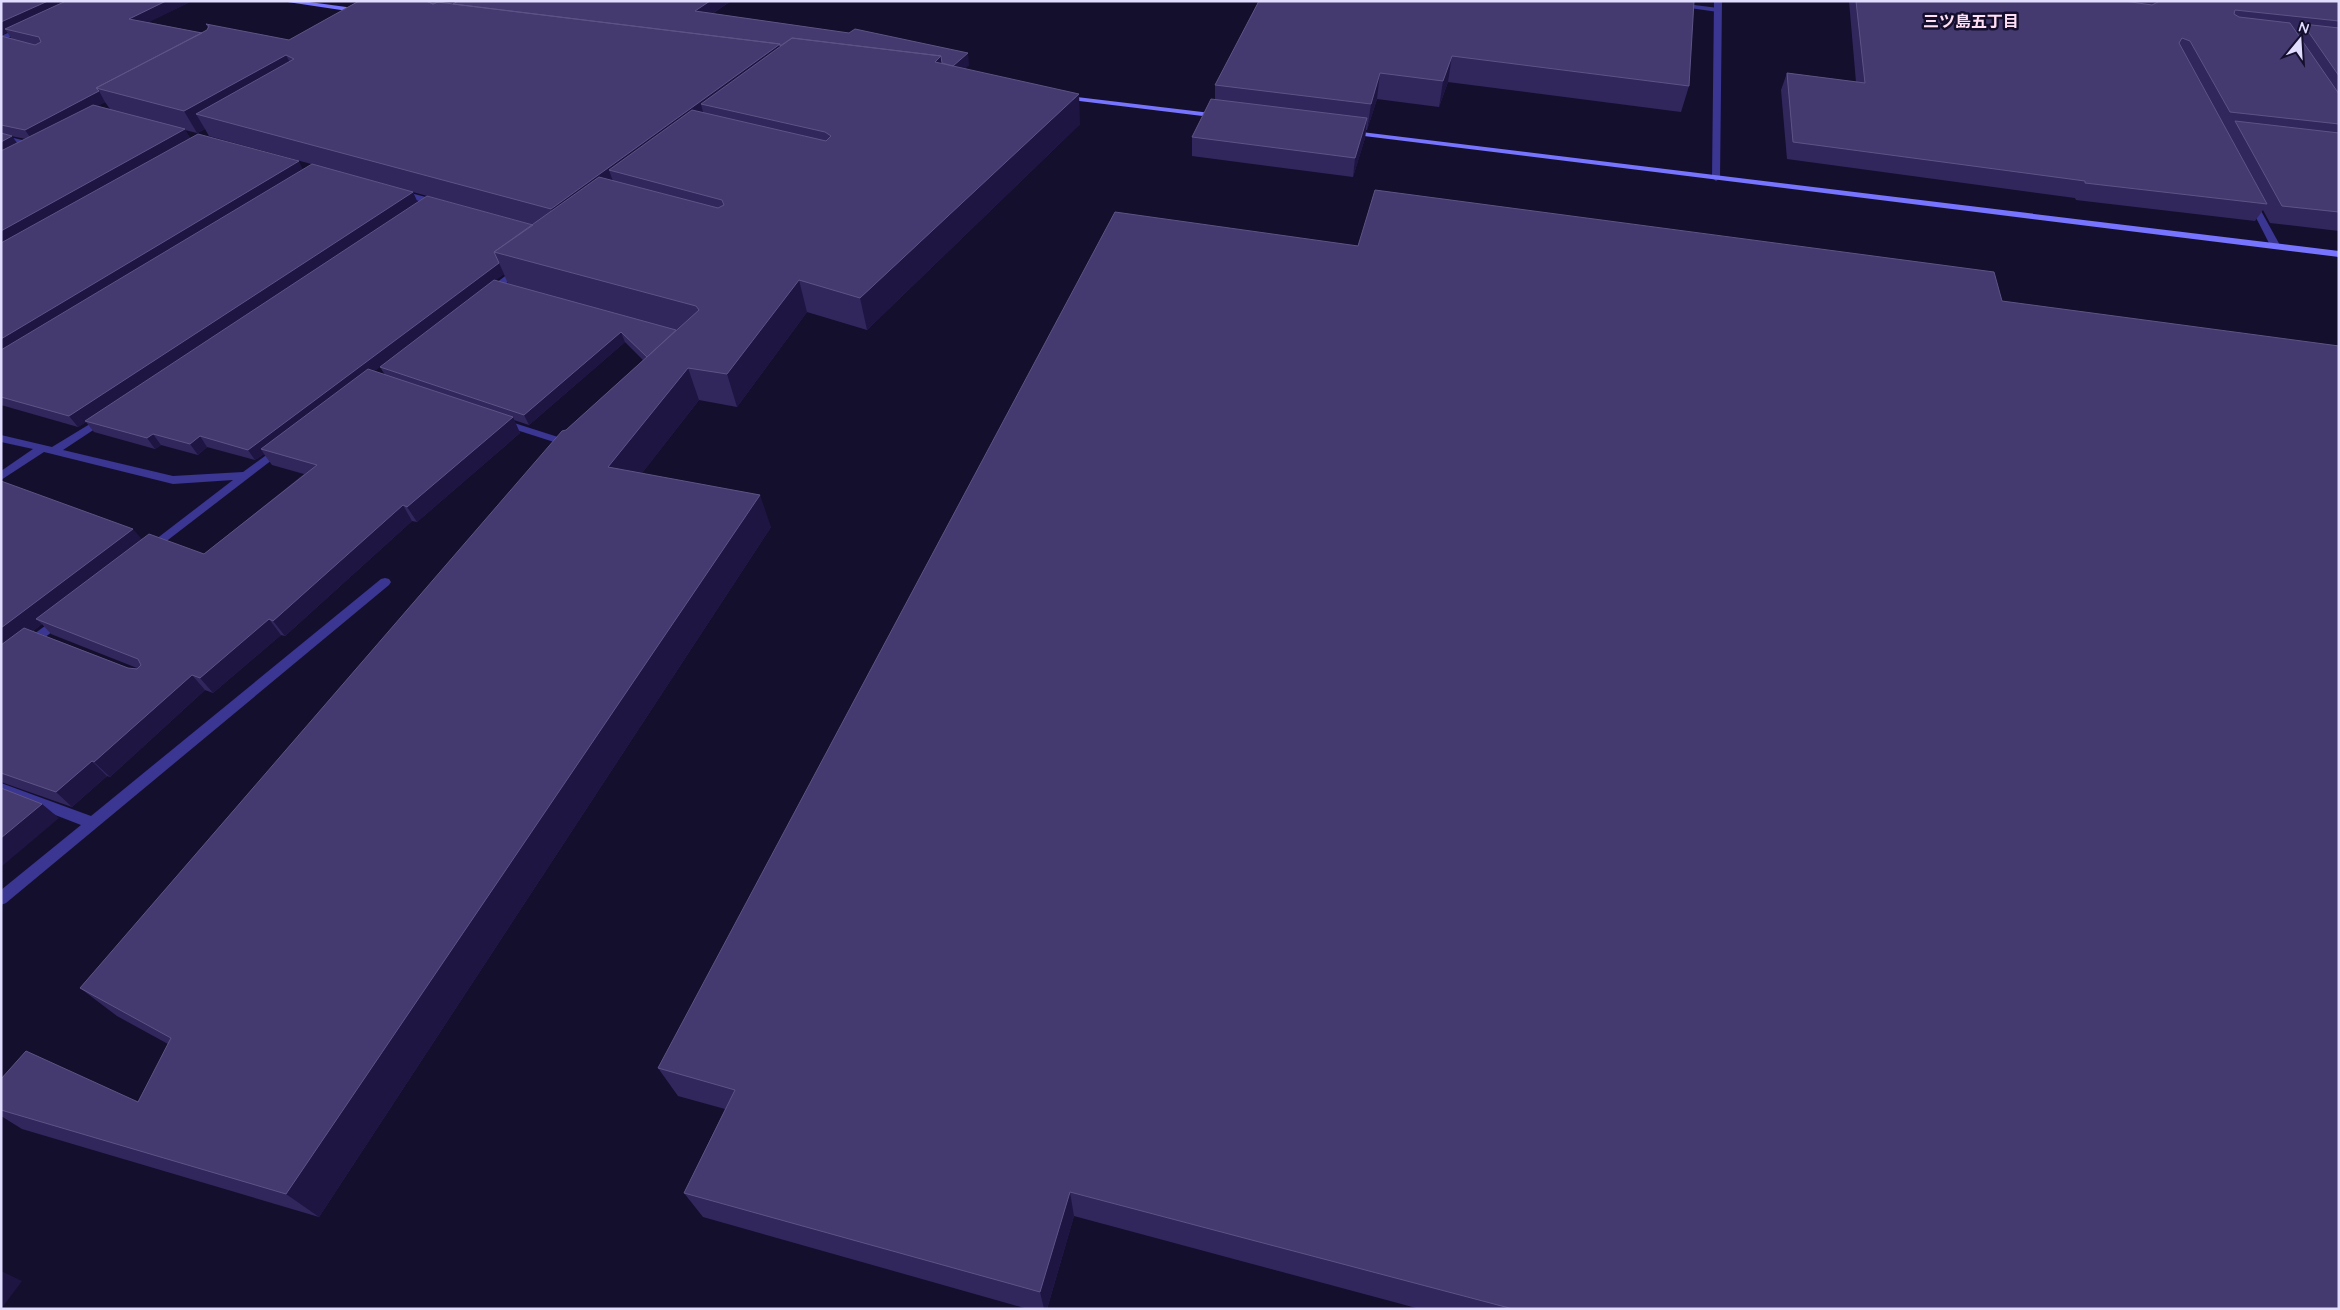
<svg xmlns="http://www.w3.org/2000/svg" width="2340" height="1310" font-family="Quicksand,'Noto Sans JP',sans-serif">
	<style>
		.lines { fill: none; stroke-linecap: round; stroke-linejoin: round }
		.lane { fill: #3a3692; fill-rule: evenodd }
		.street { fill: #3a3692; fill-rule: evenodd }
		.secondary { fill: #7774ff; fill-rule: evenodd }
		.wall { fill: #32275d; fill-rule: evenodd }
		.shaded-wall { fill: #1f1543 }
		.building { fill: #453a6f; stroke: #5d5485 }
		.labels { text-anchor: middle; stroke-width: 5; stroke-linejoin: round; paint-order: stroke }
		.far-neighbourhood-label { font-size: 16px; font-weight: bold; fill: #ffdff3; stroke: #150f2e }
	</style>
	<rect width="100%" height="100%" fill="#150f2e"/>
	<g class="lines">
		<!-- lane -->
		<path class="lane" d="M 1640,1 L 1663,1 L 1718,8 L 1722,10 L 1718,12 Z"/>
		<!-- street -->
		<path class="street" d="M 1714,1 L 1722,1 L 1720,178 L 1716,181 L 1712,178 Z
			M 21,27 L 28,29 L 1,41 L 1,36 Z
			M 1,135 L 35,143 L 36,145 L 32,147 L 1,140 Z
			M 399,190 L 441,201 L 442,203 L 438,206 L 396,195 L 395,193 Z
			M 2248,198 L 2255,200 L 2281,247 L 2279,249 L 2271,247 L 2247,200 Z
			M 519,266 L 522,267 L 522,271 L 491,295 L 485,295 L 485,291 Z
			M 103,416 L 108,419 L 107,421 L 63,450 L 173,476 L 243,472 L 276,448 L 284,448 L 285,450 L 151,553 L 145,549 L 147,546 L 233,480 L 173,484 L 44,452 L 1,480 L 1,471 L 33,449 L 1,442 L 1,435 L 52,447 Z
			M 502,419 L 558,437 L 559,439 L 554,442 L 498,424 L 497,422 Z
			M 385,578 L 389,579 L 391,582 L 389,585 L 6,903 L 1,905 L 1,890 L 81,825 L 1,794 L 1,783 L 91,816 L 381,579 Z
			M 60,615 L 64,617 L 66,620 L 64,623 L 1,670 L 1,658 Z"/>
		<!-- secondary -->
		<path class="secondary" d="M 281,1 L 302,1 L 361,9 L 365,11 L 361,13 Z
			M 1060,95 L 1219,114 L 1223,116 L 1219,118 L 1063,99 L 1060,99 Z
			M 1345,130 L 2339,251 L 2339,257 L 1348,134 L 1345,134 Z"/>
	</g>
	<!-- wall -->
	<path class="wall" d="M 1,1 L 192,1 L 148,22 L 202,33 L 207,30 L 208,28 L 206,24 L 289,40 L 359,1 L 731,1 L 712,14 L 969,65 L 965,68 L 1080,124 L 867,330 L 807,312 L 737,407 L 699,400 L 642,473 L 771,527 L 319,1217 L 22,1129 L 1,1116 L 1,1079 L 138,1102 L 168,1044 L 117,1016 L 80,988 L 566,430 L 643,360 L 625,342 L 529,425 L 514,420 L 520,433 L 417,522 L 412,521 L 285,636 L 281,635 L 213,693 L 205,690 L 110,777 L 107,776 L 72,807 L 1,782 L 1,481 L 142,539 L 204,554 L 304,474 L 272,465 L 264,454 L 255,460 L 207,447 L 198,455 L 161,445 L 155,449 L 94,432 L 86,422 L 78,427 L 1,405 L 1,36 L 11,38 L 7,32 L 1,35 ZM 105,102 L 110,109 L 97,106 ZM 205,129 L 209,136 L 533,225 L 417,202 L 413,192 L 303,170 L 190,138 L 185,130 L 197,133 ZM 11,136 L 26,139 L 17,143 ZM 504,274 L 508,284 L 494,281 ZM 400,352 L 380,367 L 385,375 L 374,371 ZM 42,624 L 51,634 L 137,668 L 128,668 L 33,631 Z
		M 1259,1 L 1689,86 L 1681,112 L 1448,82 L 1439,107 L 1377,99 L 1367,130 L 1366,130 L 1365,138 L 1353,177 L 1192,156 L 1192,137 L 1215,100 L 1215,85 Z
		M 1849,1 L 2339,1 L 2339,231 L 2270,223 L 2263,210 L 2255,221 L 2076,200 L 2075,198 L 1787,159 L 1781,90 L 1787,73 L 1856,82 Z
		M 1358,246 L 2002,301 L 2339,1309 L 1420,1309 L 1074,1216 L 1047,1309 L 1028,1309 L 703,1217 L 684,1193 L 725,1109 L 678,1096 L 658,1068 Z"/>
	<!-- shaded-wall -->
	<path class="shaded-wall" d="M 48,1 L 76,1 L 5,29 L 7,32 L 1,35 L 1,22 Z
		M 166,1 L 192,1 L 135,29 L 129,19 Z
		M 441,1 L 466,1 L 450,6 L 435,4 Z
		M 710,1 L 731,1 L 698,23 L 695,11 Z
		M 780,44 L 785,66 L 701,104 L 706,124 L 609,170 L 616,190 L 560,232 L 551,209 Z
		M 968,53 L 969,65 L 953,79 L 951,67 Z
		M 286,55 L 297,76 L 196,114 L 205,129 L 197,133 L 184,111 Z
		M 941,56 L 945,86 L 935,62 Z
		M 1452,56 L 1448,82 L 1439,107 L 1443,81 Z
		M 1380,73 L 1377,99 L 1367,130 L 1371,104 Z
		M 99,91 L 105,102 L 32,140 L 25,130 Z
		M 1079,94 L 1080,124 L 867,330 L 860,298 Z
		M 1367,118 L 1365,138 L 1353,177 L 1355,158 Z
		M 185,129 L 191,140 L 1,247 L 1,231 Z
		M 12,136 L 20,147 L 1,156 L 1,142 Z
		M 299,161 L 304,172 L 1,356 L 1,339 Z
		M 413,192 L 418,203 L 85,421 L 86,422 L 78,427 L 69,416 Z
		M 499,263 L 504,274 L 268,451 L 261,449 L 264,454 L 255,460 L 248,450 Z
		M 799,280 L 807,312 L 737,407 L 727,374 Z
		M 621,332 L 625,342 L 529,425 L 524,415 Z
		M 688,368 L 699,400 L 622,499 L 608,467 Z
		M 513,417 L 520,433 L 417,522 L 407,507 Z
		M 153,434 L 161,445 L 155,449 L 147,438 Z
		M 200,436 L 207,447 L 198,455 L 190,444 Z
		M 760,495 L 771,527 L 319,1217 L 286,1194 Z
		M 403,505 L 412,521 L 285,636 L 273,621 Z
		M 133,529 L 146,544 L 36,619 L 42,624 L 1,655 L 1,628 Z
		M 269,619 L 281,635 L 213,693 L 200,678 Z
		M 192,675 L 205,690 L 110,777 L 94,762 Z
		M 92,761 L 107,776 L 72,807 L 56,792 Z
		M 42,804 L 59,818 L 1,867 L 1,838 Z
		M 1070,1192 L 1074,1216 L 1047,1309 L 1044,1309 L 1040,1292 Z
		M 1,1271 L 22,1281 L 1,1309 Z"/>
	<!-- building -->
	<path class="building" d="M 1,1 L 48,1 L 1,22 Z
		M 66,1 L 166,1 L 129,19 L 202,33 L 96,88 L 99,91 L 25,130 L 1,125 L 1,36 L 35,45 L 41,42 L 39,37 L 5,29 Z
		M 359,1 L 426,1 L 433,4 L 437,2 L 780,44 L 551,209 L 196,114 L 294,59 L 286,55 L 184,111 L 96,88 L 207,30 L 209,26 L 206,24 L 289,40 Z
		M 426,1 L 441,1 L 433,4 Z
		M 458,1 L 710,1 L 695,11 L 849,33 L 855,29 L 968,53 L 953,66 L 942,63 L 941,56 L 792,38 L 780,46 L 780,44 L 453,4 Z
		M 1259,1 L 1694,1 L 1689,86 L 1452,56 L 1443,81 L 1380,73 L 1371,104 L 1215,85 Z
		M 1856,1 L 2124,1 L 2152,5 L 2158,2 L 2158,1 L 2339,1 L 2339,21 L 2235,10 L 2234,14 L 2239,17 L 2290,23 L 2339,94 L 2339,124 L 2230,112 L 2190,41 L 2182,38 L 2179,43 L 2267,204 L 2085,183 L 2085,181 L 1793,142 L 1787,73 L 1865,83 Z
		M 2303,24 L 2339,28 L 2339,76 Z
		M 792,38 L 941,56 L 935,62 L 1079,94 L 860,298 L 799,280 L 727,374 L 688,368 L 608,467 L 760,495 L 286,1194 L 1,1110 L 1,1079 L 26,1051 L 138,1102 L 171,1038 L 80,988 L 562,431 L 566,430 L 699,310 L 696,306 L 494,252 L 599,177 L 718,208 L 724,205 L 722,200 L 609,170 L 692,110 L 826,141 L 831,136 L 825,132 L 701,104 Z
		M 1211,99 L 1367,118 L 1355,158 L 1192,137 Z
		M 93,105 L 185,129 L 1,231 L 1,151 Z
		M 2235,121 L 2339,133 L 2339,212 L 2282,206 Z
		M 1,133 L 12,136 L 1,142 Z
		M 198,134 L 299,161 L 1,339 L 1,243 Z
		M 312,164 L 413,192 L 69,416 L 1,397 L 1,350 Z
		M 1375,190 L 1994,272 L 2002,301 L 2339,346 L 2339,1309 L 1513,1309 L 1070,1192 L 1040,1292 L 684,1193 L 735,1090 L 658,1068 L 1115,212 L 1358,246 Z
		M 427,196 L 533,225 L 494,252 L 499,263 L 248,450 L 200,436 L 190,444 L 153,434 L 147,438 L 85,421 Z
		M 494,280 L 676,330 L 647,357 L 621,332 L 524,415 L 380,367 Z
		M 368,369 L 513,417 L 407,507 L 403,505 L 273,621 L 269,619 L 200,678 L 192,675 L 94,762 L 92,761 L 56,792 L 1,773 L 1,645 L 24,628 L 128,668 L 137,669 L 141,665 L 138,659 L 36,619 L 149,534 L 204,554 L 317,465 L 261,449 Z
		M 1,481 L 133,529 L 1,628 Z
		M 1,788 L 42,804 L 1,838 Z"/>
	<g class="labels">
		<!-- far-neighbourhood labels -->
		<g class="far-neighbourhood-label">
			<text x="1971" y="27">三ツ島五丁目</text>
		</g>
	</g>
	<!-- border -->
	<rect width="2340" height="1310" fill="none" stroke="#e1ddff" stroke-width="5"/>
	<!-- north arrow -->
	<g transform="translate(2300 40) rotate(18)" stroke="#150f2e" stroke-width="4" paint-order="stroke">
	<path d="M0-4L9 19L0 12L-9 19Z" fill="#e1ddff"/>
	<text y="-8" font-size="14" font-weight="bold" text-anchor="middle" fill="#e1ddff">N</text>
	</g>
</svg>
